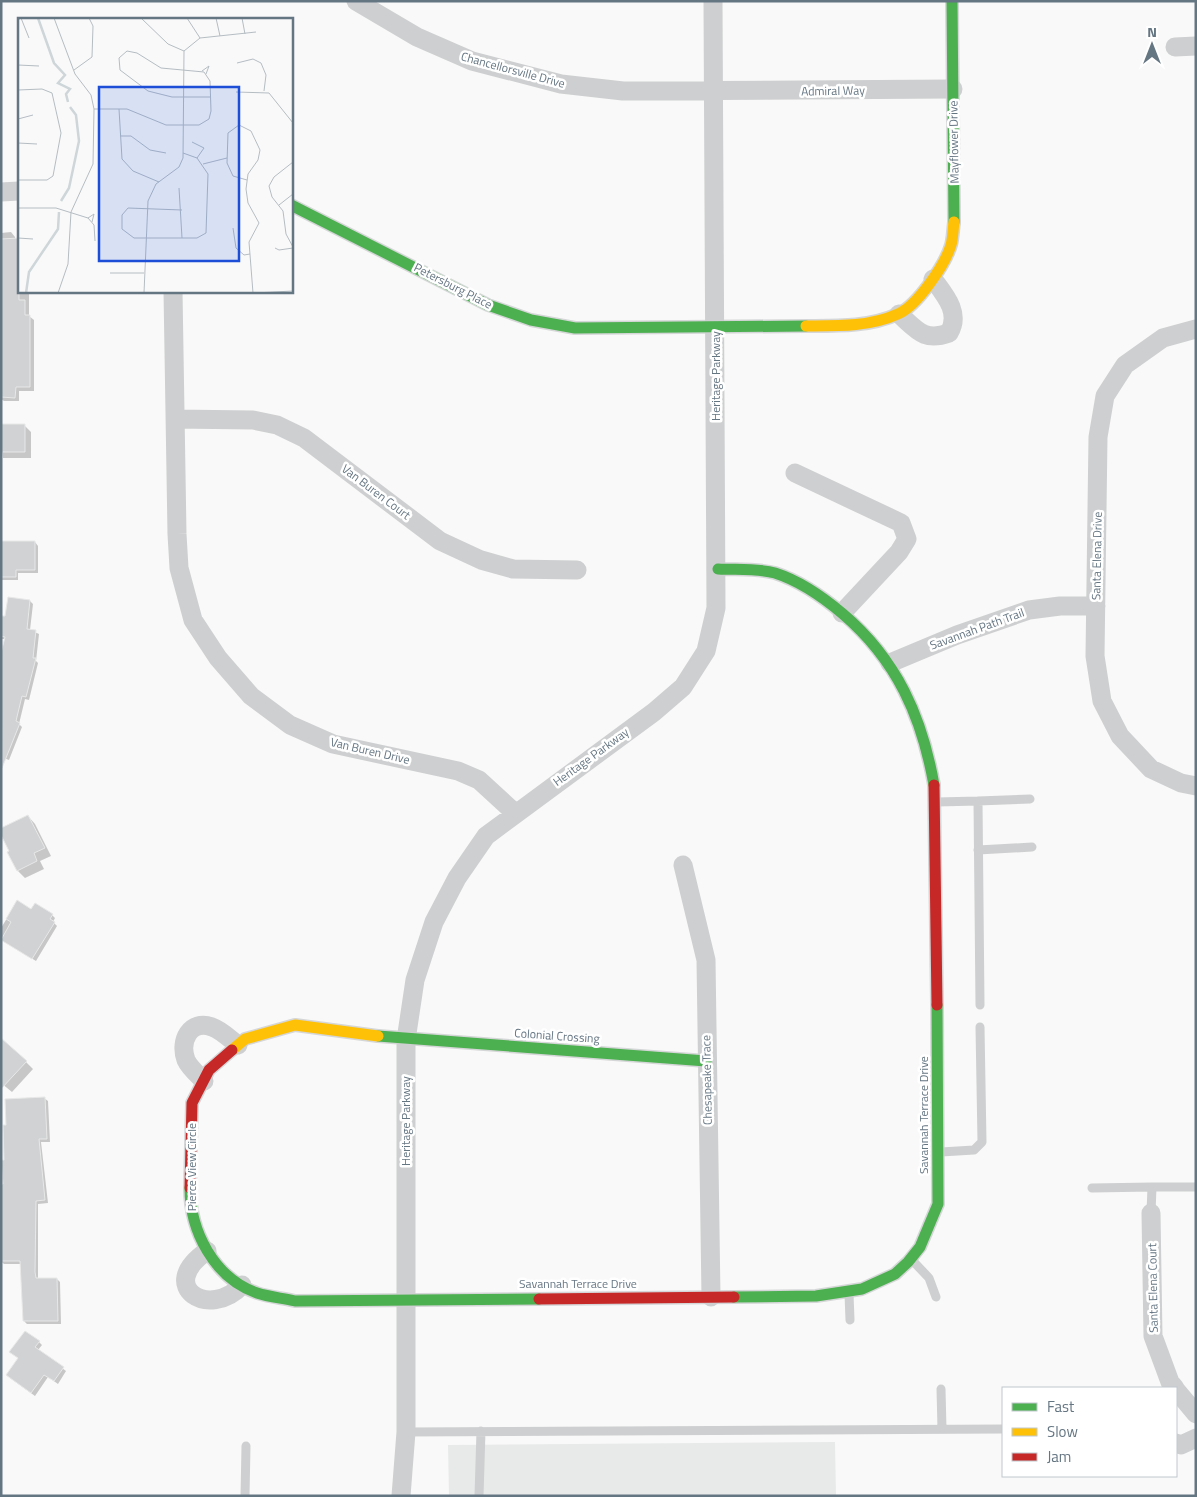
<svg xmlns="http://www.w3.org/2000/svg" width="1197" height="1497" font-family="'Titillium Web',sans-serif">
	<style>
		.built { fill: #e8e9e9 }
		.shadow { fill: #0003 }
		.building { fill: #d0d2d3; stroke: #e8e8e8 }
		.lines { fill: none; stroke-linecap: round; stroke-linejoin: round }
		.fast-casing { stroke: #d5d6d7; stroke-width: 14 }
		.slow-casing { stroke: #d5d6d7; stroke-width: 14 }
		.jam-casing { stroke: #d5d6d7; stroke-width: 14 }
		.lane { stroke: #cecfd0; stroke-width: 9 }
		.street { stroke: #cecfd0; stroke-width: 19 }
		.fast { stroke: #4caf50; stroke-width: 11 }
		.slow { stroke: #ffc107; stroke-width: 11 }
		.jam { stroke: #c62828; stroke-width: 11 }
		.labels { text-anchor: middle; stroke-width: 5; stroke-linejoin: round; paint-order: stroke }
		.street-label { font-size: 12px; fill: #657683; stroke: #fff }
		.inset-river { fill: none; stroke: #ced6d9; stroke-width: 2.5 }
		.inset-road { fill: none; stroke: #b5bdc3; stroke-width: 1 }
		.view { fill: #1d4ed8; fill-opacity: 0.15; stroke: #1d4ed8; stroke-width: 2.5 }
		.inset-edge { fill: none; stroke: #657683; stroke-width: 2.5 }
	</style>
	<rect width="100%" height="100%" fill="#f9f9f9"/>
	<!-- built -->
	<path class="built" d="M 835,1442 L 836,1496 L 449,1496 L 448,1445 Z"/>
	<!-- shadow -->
	<path class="shadow" d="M 11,232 L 15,237 L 19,291 L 29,291 L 29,316 L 34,320 L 34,391 L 19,391 L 19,401 L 4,401 L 1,399 L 1,233 Z
		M 24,425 L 31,432 L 31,458 L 3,458 L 1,434 Z
		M 35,542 L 38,546 L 38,573 L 18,573 L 18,580 L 2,580 L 1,561 Z
		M 9,598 L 30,601 L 33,604 L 30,630 L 39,634 L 36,661 L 38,663 L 29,700 L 25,699 L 19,724 L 22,727 L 9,760 L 1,757 L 1,658 L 6,639 L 1,639 L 1,617 L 6,618 Z
		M 28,816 L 35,824 L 51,856 L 40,861 L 44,869 L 25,878 L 18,871 L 1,832 Z
		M 17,902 L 32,911 L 52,915 L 55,918 L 53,922 L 57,926 L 36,961 L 1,940 L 1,928 Z
		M 26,1062 L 33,1069 L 12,1092 L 1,1083 Z
		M 44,1098 L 48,1101 L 50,1142 L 41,1142 L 48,1203 L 38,1204 L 38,1279 L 57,1279 L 60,1282 L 61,1324 L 27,1324 L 24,1321 L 21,1264 L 4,1264 L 1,1261 L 8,1126 Z
		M 39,1342 L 42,1345 L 38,1350 L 66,1371 L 58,1384 L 48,1377 L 35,1396 L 10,1378 L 19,1358 Z"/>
	<!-- building -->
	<path class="building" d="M 19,238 L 19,300 L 25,300 L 25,315 L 30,315 L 30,387 L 16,387 L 15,398 L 1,397 L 1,239 Z
		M 1,424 L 25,424 L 25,452 L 1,452 Z
		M 1,541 L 35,541 L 35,570 L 16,570 L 16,577 L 1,577 Z
		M 8,597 L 30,600 L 27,629 L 36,630 L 33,658 L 36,658 L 26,697 L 22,696 L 16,721 L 20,723 L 2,768 L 1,653 L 5,637 L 1,636 L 1,616 L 5,616 Z
		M 28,815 L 45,848 L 34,853 L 37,861 L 17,871 L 7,852 L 9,851 L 1,835 L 1,828 Z
		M 17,900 L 31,909 L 35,903 L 53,914 L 50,919 L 55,922 L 32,959 L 1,940 L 11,922 L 6,919 Z
		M 1,1038 L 27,1061 L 1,1089 Z
		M 45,1097 L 47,1139 L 39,1139 L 45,1200 L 36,1201 L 35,1272 L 36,1278 L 57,1278 L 58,1321 L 23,1321 L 20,1261 L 1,1261 L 1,1184 L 3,1184 L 1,1160 L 4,1160 L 3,1125 L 6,1125 L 5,1099 Z
		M 25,1331 L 40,1341 L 35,1347 L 64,1367 L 54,1381 L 44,1375 L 31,1393 L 6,1375 L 18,1358 L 9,1352 Z"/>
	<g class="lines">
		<defs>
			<path id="fast" d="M 952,1 L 954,222
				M 291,205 L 488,305 L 531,320 L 575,328 L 806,326
				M 718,569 C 737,570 757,568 775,573 C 800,581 823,597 843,614 C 897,660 922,717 934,785
				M 378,1036 L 706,1061
				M 190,1188 C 190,1231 214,1278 257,1293 C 269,1297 282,1298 295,1301 L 539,1299
				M 734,1297 L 816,1296 L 862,1289 L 895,1274 L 908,1262 L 920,1247 L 938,1204 L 937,1005"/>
			<path id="slow" d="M 806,326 C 837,326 869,327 898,314 C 917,306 945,265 951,245 C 953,238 953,229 954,222
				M 232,1050 L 245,1039 L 295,1025 L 378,1036"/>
			<path id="jam" d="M 934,785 L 937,1005
				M 190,1188 L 192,1103 L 209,1070 L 232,1050
				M 539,1299 L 734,1297"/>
		</defs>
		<!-- fast casing -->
		<use href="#fast" class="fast-casing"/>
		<!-- slow casing -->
		<use href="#slow" class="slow-casing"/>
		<!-- jam casing -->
		<use href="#jam" class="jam-casing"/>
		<!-- lane -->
		<path class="lane" d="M 978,801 L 1030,799
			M 937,802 L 978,801 L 980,1005
			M 978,850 L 1032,847
			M 941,1152 L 974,1150 L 982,1142 L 980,1027
			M 1152,1187 L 1196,1187
			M 1092,1188 L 1152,1187 L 1151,1213
			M 912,1260 L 929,1278 L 936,1297
			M 849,1294 L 850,1320
			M 941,1389 L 942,1429
			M 406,1432 L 1003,1429
			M 245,1496 L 246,1446
			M 479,1496 L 481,1431"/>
		<!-- street -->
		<path class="street" d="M 356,1 L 417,37 L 472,61 L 561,84 L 623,91 L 953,89
			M 1175,47 L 1196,46
			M 1,192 L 19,191
			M 173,291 L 177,534 L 179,568 L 193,620 L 218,658 L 251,696 L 290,725 L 333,744 L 458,771 L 479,780 L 515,813
			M 899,314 C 917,330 924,342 949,333 C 961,313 945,295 933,279
			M 1196,329 L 1163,338 L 1125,365 L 1105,396 L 1098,437 L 1095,656 L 1102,701 L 1120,736 L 1151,769 L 1181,783 L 1196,786
			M 175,419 L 253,420 L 277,425 L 304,438 L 440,541 L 481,560 L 513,569 L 577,570
			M 795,473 L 901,523 L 907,539 L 899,552 L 842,613
			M 890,663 L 957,635 L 1029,610 L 1060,606 L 1096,606
			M 683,865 L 706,960 L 711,1297
			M 204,1081 C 198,1075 189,1067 186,1060 C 179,1041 190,1019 212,1027 C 221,1030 230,1039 238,1045
			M 1151,1213 L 1153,1336 L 1170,1382 L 1175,1388
			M 207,1251 C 155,1287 210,1320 242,1285
			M 1176,1390 L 1196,1414
			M 1176,1443 L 1181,1445 L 1196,1438
			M 401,1496 L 406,1432 L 406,1040 L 415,980 L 434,922 L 457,878 L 486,836 L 654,712 L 683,687 L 706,651 L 716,608 L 713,1"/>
		<!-- fast -->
		<use href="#fast" class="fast"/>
		<!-- slow -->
		<use href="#slow" class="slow"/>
		<!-- jam -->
		<use href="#jam" class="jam"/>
	</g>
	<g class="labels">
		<!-- street labels -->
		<g class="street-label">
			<text transform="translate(513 70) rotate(15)" y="4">Chancellorsville Drive</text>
			<text transform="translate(833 91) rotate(-1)" y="4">Admiral Way</text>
			<text transform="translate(954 142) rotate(-91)" y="4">Mayflower Drive</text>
			<text transform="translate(453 286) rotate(27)" y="4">Petersburg Place</text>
			<text transform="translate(716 376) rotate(-90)" y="4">Heritage Parkway</text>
			<text transform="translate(376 492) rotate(37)" y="4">Van Buren Court</text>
			<text transform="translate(1097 556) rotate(-89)" y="4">Santa Elena Drive</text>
			<text transform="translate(977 629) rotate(-20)" y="4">Savannah Path Trail</text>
			<text transform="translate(370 751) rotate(13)" y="4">Van Buren Drive</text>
			<text transform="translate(591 757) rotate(-36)" y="4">Heritage Parkway</text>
			<text transform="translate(557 1036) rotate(4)" y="4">Colonial Crossing</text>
			<text transform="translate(707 1080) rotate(-91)" y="4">Chesapeake Trace</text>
			<text transform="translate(924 1115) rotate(-90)" y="4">Savannah Terrace Drive</text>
			<text transform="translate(406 1121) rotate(-90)" y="4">Heritage Parkway</text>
			<text transform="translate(192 1167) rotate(-90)" y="4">Pierce View Circle</text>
			<text x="578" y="1288">Savannah Terrace Drive</text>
			<text transform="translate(1153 1288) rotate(-91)" y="4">Santa Elena Court</text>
		</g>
	</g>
	<!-- overview -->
	<g transform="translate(18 18)">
		<rect width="275" height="275" fill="#f9f9f9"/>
		<path class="inset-river" d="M 20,0 L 36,45 L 47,57 L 40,65 L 52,71 L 48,76 L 50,84M 43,183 L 51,170 L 61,123 L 58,97 L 52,89M 8,275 L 11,254 L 40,211 L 41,194"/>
		<path class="inset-road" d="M 36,0 L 57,56 L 73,77 L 76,91 L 75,146 L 53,194 L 50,246 L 40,275M 123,0 L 150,26 L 166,33M 169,0 L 182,20M 198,0 L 202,18M 224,0 L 227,16M 0,2 L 3,0 L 11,20M 219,45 L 235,41 L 243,45 L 248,57 L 246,73M 0,47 L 21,48M 56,52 L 74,39 L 75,8 L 71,0M 184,53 L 191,48 L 188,56M 0,72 L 24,71 L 34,75 L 43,115 L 35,158 L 29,162 L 0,162M 218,74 L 251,75 L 275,105M 76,91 L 109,91 L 148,107 L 181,107 L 191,101 L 193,93 L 192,63 L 186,54 L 143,50 L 119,35 L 109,33 L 101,40 L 102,52 L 130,73 L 154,79 L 192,79M 101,91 L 104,141 L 115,153 L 141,164M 0,101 L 15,97M 102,118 L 113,118 L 132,132 L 148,135M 174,124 L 186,130 L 179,140M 0,125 L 19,126M 275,144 L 256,159 L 251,168 L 254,179 L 265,193 L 268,216 L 275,229M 185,146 L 209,140M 229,162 L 215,158 L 209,145 L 210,115 L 221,107 L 233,113 L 242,132 L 240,142 L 230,156 L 228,171 L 230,185 L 241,205 L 231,224 L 235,275M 161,170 L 164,220M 261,187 L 275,176M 0,190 L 38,190 L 70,200 L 76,207 L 77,223M 164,192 L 110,190 L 104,197 L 104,211 L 116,220 L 179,220 L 188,215 L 190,156 L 179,140 L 165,135M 70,200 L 76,196 L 74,204M 215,210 L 218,230 L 226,237 L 232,236M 0,220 L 15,221M 257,230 L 261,232 L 275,230M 92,255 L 126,255M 126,275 L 130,183 L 138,166 L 161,149 L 165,140 L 166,33 L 182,20 L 238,14M 237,275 L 275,273"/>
		<path class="view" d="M 81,69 L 221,69 L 221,243 L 81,243 Z"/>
		<rect width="275" height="275" class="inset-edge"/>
	</g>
	<!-- border -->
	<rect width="1197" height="1497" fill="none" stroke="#657683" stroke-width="5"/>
	<!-- legend -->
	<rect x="1002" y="1387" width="175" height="90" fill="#ffffff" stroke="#c1c8cd"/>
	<rect x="1012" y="1403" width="25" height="8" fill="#4caf50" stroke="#c1c8cd"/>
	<text x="1047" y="1412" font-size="15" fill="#657683">Fast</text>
	<rect x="1012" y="1428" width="25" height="8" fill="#ffc107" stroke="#c1c8cd"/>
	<text x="1047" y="1437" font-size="15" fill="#657683">Slow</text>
	<rect x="1012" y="1453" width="25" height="8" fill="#c62828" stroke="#c1c8cd"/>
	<text x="1047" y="1462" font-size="15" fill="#657683">Jam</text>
	<!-- north arrow -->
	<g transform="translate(1152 45)" stroke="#ffffff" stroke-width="4" paint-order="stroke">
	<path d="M0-4L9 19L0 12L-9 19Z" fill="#657683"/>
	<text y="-8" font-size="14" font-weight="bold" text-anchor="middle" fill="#657683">N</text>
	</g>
</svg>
